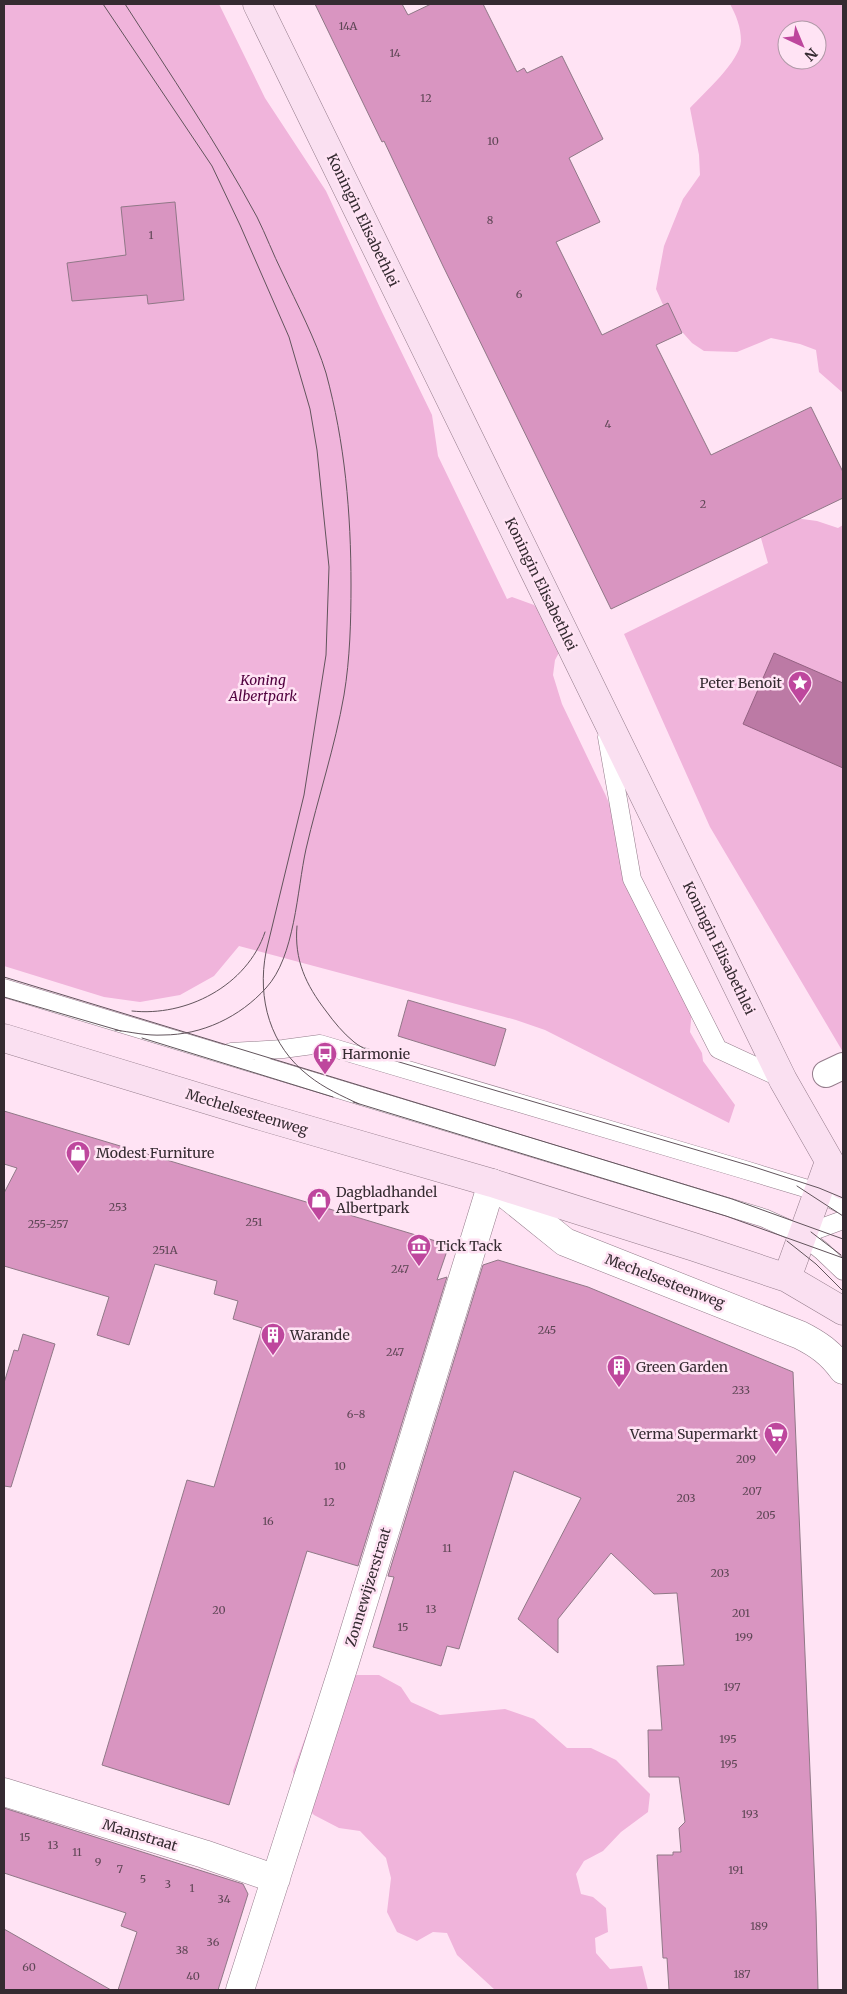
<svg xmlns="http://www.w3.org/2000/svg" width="847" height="1994" font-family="Merriweather,serif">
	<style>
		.green { fill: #f0b4db; fill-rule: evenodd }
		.water { fill: #bc7aa5; stroke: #946282 }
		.building { fill: #d995c1; stroke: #907887 }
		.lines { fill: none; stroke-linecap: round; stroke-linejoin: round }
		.service-casing { stroke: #947c8b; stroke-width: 19 }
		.pedestrian-casing { stroke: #947c8b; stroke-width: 28 }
		.minor-casing { stroke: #947c8b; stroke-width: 29 }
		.tertiary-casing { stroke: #947c8b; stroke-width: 29 }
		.secondary-casing { stroke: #947c8b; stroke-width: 29 }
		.service { stroke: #fff; stroke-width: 18 }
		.pedestrian { stroke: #fff; stroke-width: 26 }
		.minor { stroke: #fff; stroke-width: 28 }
		.tertiary { stroke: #fff; stroke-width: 28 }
		.secondary { stroke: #fae0f1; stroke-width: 28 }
		.tram { stroke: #62545c; stroke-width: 1 }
		.labels { text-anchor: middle; stroke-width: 5; stroke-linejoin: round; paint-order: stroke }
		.number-label { font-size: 11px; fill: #5e4655 }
		.street-label { font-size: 14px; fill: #352b31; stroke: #ffe3f4 }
		.park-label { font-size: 14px; font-style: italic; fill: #50003e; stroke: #ffe3f4 }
		.poi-label { font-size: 14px; fill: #352b31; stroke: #ffe3f4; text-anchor: start }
	</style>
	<rect width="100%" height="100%" fill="#ffe3f4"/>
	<!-- green -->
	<path class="green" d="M 4,4 L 219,4 L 265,98 L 326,191 L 382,312 L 432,415 L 438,456 L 507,599 L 512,597 L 534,605 L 546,618 L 561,649 L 555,660 L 553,675 L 562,704 L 606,796 L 692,1010 L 690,1032 L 702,1053 L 703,1061 L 735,1105 L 729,1123 L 545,1030 L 516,1020 L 239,946 L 214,976 L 180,995 L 140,1002 L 104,997 L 4,966 Z
		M 730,4 L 843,4 L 843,393 L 819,372 L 816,350 L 800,344 L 771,338 L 737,352 L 704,351 L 692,343 L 668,316 L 656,289 L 664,246 L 683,199 L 700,175 L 699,155 L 690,108 C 704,93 740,61 741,41 C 741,27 736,15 730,4 ZM 787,30 L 817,30 L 817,60 L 787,60 Z
		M 780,516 L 817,521 L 838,528 L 843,525 L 843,1052 L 710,827 L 624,634 L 768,563 L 759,531 Z
		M 351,1675 L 379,1675 L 401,1687 L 411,1702 L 440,1715 L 505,1709 L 534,1719 L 567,1748 L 591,1748 L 616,1760 L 650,1794 L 648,1812 L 621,1832 L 603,1851 L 584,1861 L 576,1874 L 581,1894 L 593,1897 L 606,1908 L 608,1932 L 595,1938 L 596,1953 L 610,1969 L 642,1966 L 648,1990 L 495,1990 L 457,1955 L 447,1933 L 433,1932 L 417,1941 L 397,1932 L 387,1912 L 391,1878 L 386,1858 L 360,1831 L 339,1828 L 314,1815 L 297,1798 L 293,1771 L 313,1716 Z"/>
	<!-- water -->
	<path class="water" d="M 774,653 L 843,683 L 843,768 L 743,724 Z"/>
	<!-- building -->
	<path class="building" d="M 315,4 L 402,4 L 408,15 L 431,4 L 483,4 L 517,72 L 524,68 L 527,73 L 562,56 L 603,139 L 569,158 L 600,222 L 556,242 L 602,335 L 668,303 L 682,333 L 656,345 L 711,455 L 811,407 L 843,472 L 843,498 L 611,609 L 443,266 L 384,141 L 382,142 Z
		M 175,202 L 184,300 L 148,304 L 147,295 L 72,301 L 67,263 L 126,255 L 121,207 Z
		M 408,1000 L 506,1029 L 495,1066 L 398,1036 Z
		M 4,1111 L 449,1245 L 437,1280 L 447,1277 L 358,1566 L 307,1551 L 229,1805 L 102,1765 L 187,1480 L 214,1487 L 262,1328 L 233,1319 L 238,1301 L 214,1294 L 217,1281 L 155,1264 L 129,1345 L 97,1335 L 109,1297 L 4,1266 L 4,1193 L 17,1168 L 4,1164 Z
		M 498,1260 L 588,1287 L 793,1372 L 816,1912 L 818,1990 L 669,1990 L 667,1958 L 663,1958 L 657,1855 L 673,1855 L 673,1852 L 681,1852 L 679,1828 L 685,1822 L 679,1777 L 649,1777 L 648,1730 L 662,1730 L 657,1666 L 684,1665 L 677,1593 L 654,1594 L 611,1553 L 558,1619 L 558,1653 L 518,1619 L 581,1498 L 514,1471 L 459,1649 L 447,1646 L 441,1666 L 373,1647 L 394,1577 L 388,1576 L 483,1265 Z
		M 23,1334 L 55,1344 L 11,1487 L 4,1486 L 4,1383 L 14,1350 L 18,1351 Z
		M 4,1808 L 243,1884 L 248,1894 L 218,1990 L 118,1990 L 137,1932 L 121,1926 L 126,1913 L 4,1873 Z
		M 4,1929 L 111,1990 L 4,1990 Z"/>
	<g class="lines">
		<defs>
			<path id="service" d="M 607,737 L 632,879 L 718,1049 L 783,1079
				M 4,988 L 764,1218 L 802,1235 L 822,1251 L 843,1271
				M 231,1052 L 283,1049 L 320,1044 L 742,1169 L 818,1192 L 843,1205
				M 802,1235 L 843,1220"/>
			<path id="pedestrian" d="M 826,1074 L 843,1066"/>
			<path id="minor" d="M 4,1792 L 204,1854 L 276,1879
				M 240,1990 L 345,1662 L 492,1183"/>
			<path id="tertiary" d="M 493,1184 L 565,1242 L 800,1335 C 818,1344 831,1353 843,1370"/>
			<path id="secondary" d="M 257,4 L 783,1080 L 843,1185
				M 4,1038 L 264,1117 L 492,1183 L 694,1247 L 787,1278 L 843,1311
				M 787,1278 L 829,1162"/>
		</defs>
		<!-- service casing -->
		<use href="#service" class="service-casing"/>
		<!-- pedestrian casing -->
		<use href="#pedestrian" class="pedestrian-casing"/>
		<!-- minor casing -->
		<use href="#minor" class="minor-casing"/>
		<!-- tertiary casing -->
		<use href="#tertiary" class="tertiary-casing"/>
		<!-- secondary casing -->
		<use href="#secondary" class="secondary-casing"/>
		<!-- service -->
		<use href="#service" class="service"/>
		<!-- pedestrian -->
		<use href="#pedestrian" class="pedestrian"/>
		<!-- minor -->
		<use href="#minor" class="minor"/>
		<!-- tertiary -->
		<use href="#tertiary" class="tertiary"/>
		<!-- secondary -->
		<use href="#secondary" class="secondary"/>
		<!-- tram -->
		<path class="tram" d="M 103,4 L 212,166 L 240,225 L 289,337 L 310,409 L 317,450 L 329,567 L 326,655 L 304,795 L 266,952 C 257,999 270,1046 309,1076 C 324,1088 342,1096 359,1104
			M 297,926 C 294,960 306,985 326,1011 C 334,1022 343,1033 354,1042 C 364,1050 377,1054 389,1059 L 751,1166 L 819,1188 L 843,1198
			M 4,977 L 732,1199 L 843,1239
			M 4,997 L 121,1031
			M 132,1011 C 186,1017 247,986 265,932
			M 115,1030 C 131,1032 147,1036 163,1035 C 202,1035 240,1017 266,988 C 295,957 297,890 306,849 C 318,797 335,747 344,695 C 350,659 351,621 351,585 C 351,513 345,443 326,373 C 316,340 297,304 282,272 C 273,254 266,235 257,217 C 217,143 170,74 125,4
			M 142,1038 L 333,1097
			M 353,1102 L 726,1216 L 843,1258
			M 797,1186 L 843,1216
			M 811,1232 L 841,1255
			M 787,1241 L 816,1264 L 843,1291"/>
	</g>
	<!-- icons -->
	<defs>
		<symbol id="sight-pin" viewBox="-11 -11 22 30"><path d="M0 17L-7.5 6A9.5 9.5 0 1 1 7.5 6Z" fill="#be479d" stroke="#ffe3f4"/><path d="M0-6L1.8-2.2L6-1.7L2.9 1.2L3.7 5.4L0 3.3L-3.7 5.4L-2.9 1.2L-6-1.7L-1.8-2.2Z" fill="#fff"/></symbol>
		<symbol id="bus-pin" viewBox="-11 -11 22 30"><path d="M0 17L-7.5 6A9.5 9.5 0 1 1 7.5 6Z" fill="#be479d" stroke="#ffe3f4"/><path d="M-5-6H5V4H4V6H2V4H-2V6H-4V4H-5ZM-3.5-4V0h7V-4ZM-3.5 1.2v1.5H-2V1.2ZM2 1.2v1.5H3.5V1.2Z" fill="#fff"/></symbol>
		<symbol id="shop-pin" viewBox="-11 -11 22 30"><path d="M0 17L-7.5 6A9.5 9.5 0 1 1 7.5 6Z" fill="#be479d" stroke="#ffe3f4"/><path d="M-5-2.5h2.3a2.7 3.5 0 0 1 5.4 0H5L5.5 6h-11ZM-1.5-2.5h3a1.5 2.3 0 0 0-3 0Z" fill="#fff"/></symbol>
		<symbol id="museum-pin" viewBox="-11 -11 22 30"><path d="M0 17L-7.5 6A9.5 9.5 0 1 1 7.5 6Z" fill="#be479d" stroke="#ffe3f4"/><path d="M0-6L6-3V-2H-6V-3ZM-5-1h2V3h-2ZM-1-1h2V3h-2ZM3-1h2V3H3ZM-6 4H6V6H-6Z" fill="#fff"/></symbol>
		<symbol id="building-pin" viewBox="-11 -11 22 30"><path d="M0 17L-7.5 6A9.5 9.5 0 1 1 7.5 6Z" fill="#be479d" stroke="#ffe3f4"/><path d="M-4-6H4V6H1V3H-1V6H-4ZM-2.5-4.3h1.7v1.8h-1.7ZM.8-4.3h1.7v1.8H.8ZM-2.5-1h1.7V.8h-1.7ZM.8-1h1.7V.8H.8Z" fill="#fff"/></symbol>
		<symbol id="supermarket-pin" viewBox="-11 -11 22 30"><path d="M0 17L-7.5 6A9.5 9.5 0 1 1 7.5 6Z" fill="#be479d" stroke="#ffe3f4"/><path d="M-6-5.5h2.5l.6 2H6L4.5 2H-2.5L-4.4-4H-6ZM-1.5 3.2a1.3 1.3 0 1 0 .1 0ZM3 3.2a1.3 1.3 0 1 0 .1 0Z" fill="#fff"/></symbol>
	</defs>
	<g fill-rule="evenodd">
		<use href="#sight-pin" x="786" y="669" width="28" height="38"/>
		<use href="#bus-pin" x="311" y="1040" width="28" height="38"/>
		<use href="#shop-pin" x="64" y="1139" width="28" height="38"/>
		<use href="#shop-pin" x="305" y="1186" width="28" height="38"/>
		<use href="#museum-pin" x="405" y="1232" width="28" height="38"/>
		<use href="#building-pin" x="259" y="1321" width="28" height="38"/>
		<use href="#building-pin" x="605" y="1353" width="28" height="38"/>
		<use href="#supermarket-pin" x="762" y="1420" width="28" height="38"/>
	</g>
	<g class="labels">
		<!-- number labels -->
		<g class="number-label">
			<text x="348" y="30">14A</text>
			<text x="395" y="57">14</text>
			<text x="426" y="102">12</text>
			<text x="493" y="145">10</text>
			<text x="490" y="224">8</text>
			<text x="151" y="239">1</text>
			<text x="519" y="298">6</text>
			<text x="608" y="428">4</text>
			<text x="703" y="508">2</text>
			<text x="118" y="1211">253</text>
			<text x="254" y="1226">251</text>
			<text x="48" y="1228">255-257</text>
			<text x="165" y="1254">251A</text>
			<text x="400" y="1273">247</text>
			<text x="547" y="1334">245</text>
			<text x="395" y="1356">247</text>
			<text x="741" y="1394">233</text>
			<text x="356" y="1418">6-8</text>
			<text x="746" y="1463">209</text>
			<text x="340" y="1470">10</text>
			<text x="752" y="1495">207</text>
			<text x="686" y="1502">203</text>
			<text x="329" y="1506">12</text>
			<text x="766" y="1519">205</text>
			<text x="268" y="1525">16</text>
			<text x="447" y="1552">11</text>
			<text x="720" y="1577">203</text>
			<text x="431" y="1613">13</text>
			<text x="219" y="1614">20</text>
			<text x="741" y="1617">201</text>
			<text x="403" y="1631">15</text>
			<text x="744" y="1641">199</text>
			<text x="732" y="1691">197</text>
			<text x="728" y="1743">195</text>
			<text x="729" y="1768">195</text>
			<text x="750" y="1818">193</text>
			<text x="25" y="1841">15</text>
			<text x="53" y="1849">13</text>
			<text x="77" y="1856">11</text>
			<text x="98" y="1866">9</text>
			<text x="120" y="1873">7</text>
			<text x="736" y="1874">191</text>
			<text x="143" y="1883">5</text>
			<text x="168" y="1888">3</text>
			<text x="192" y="1892">1</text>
			<text x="224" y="1903">34</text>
			<text x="759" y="1930">189</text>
			<text x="213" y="1946">36</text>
			<text x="182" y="1954">38</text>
			<text x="29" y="1971">60</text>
			<text x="742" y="1978">187</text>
			<text x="193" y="1980">40</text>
		</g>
		<!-- street labels -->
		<g class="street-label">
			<text transform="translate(363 220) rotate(64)" y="5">Koningin Elisabethlei</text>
			<text transform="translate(541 584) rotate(64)" y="5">Koningin Elisabethlei</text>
			<text transform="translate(719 948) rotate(64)" y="5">Koningin Elisabethlei</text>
			<text transform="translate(247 1112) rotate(17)" y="5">Mechelsesteenweg</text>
			<text transform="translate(665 1281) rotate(21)" y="5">Mechelsesteenweg</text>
			<text transform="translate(368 1587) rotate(-73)" y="5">Zonnewijzerstraat</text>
			<text transform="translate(140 1835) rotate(17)" y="5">Maanstraat</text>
		</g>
		<!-- park labels -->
		<g class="park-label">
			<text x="263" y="685">Koning<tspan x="263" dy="16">Albertpark</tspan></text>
		</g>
		<!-- poi labels -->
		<g class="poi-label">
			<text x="782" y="688" text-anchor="end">Peter Benoit</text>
			<text x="342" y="1059">Harmonie</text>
			<text x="96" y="1158">Modest Furniture</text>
			<text x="336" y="1197">Dagbladhandel<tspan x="336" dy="16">Albertpark</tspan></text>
			<text x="436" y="1251">Tick Tack</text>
			<text x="290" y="1340">Warande</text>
			<text x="636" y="1372">Green Garden</text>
			<text x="758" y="1439" text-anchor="end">Verma Supermarkt</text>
		</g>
	</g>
	<!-- border -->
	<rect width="847" height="1994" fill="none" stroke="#352b31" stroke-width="10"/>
	<!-- north arrow -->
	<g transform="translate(802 45) rotate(136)"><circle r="24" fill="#ffe3f4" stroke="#ae99a6"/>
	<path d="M0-4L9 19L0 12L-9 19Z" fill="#be479d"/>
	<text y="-8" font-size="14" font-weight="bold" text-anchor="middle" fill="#352b31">N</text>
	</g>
</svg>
